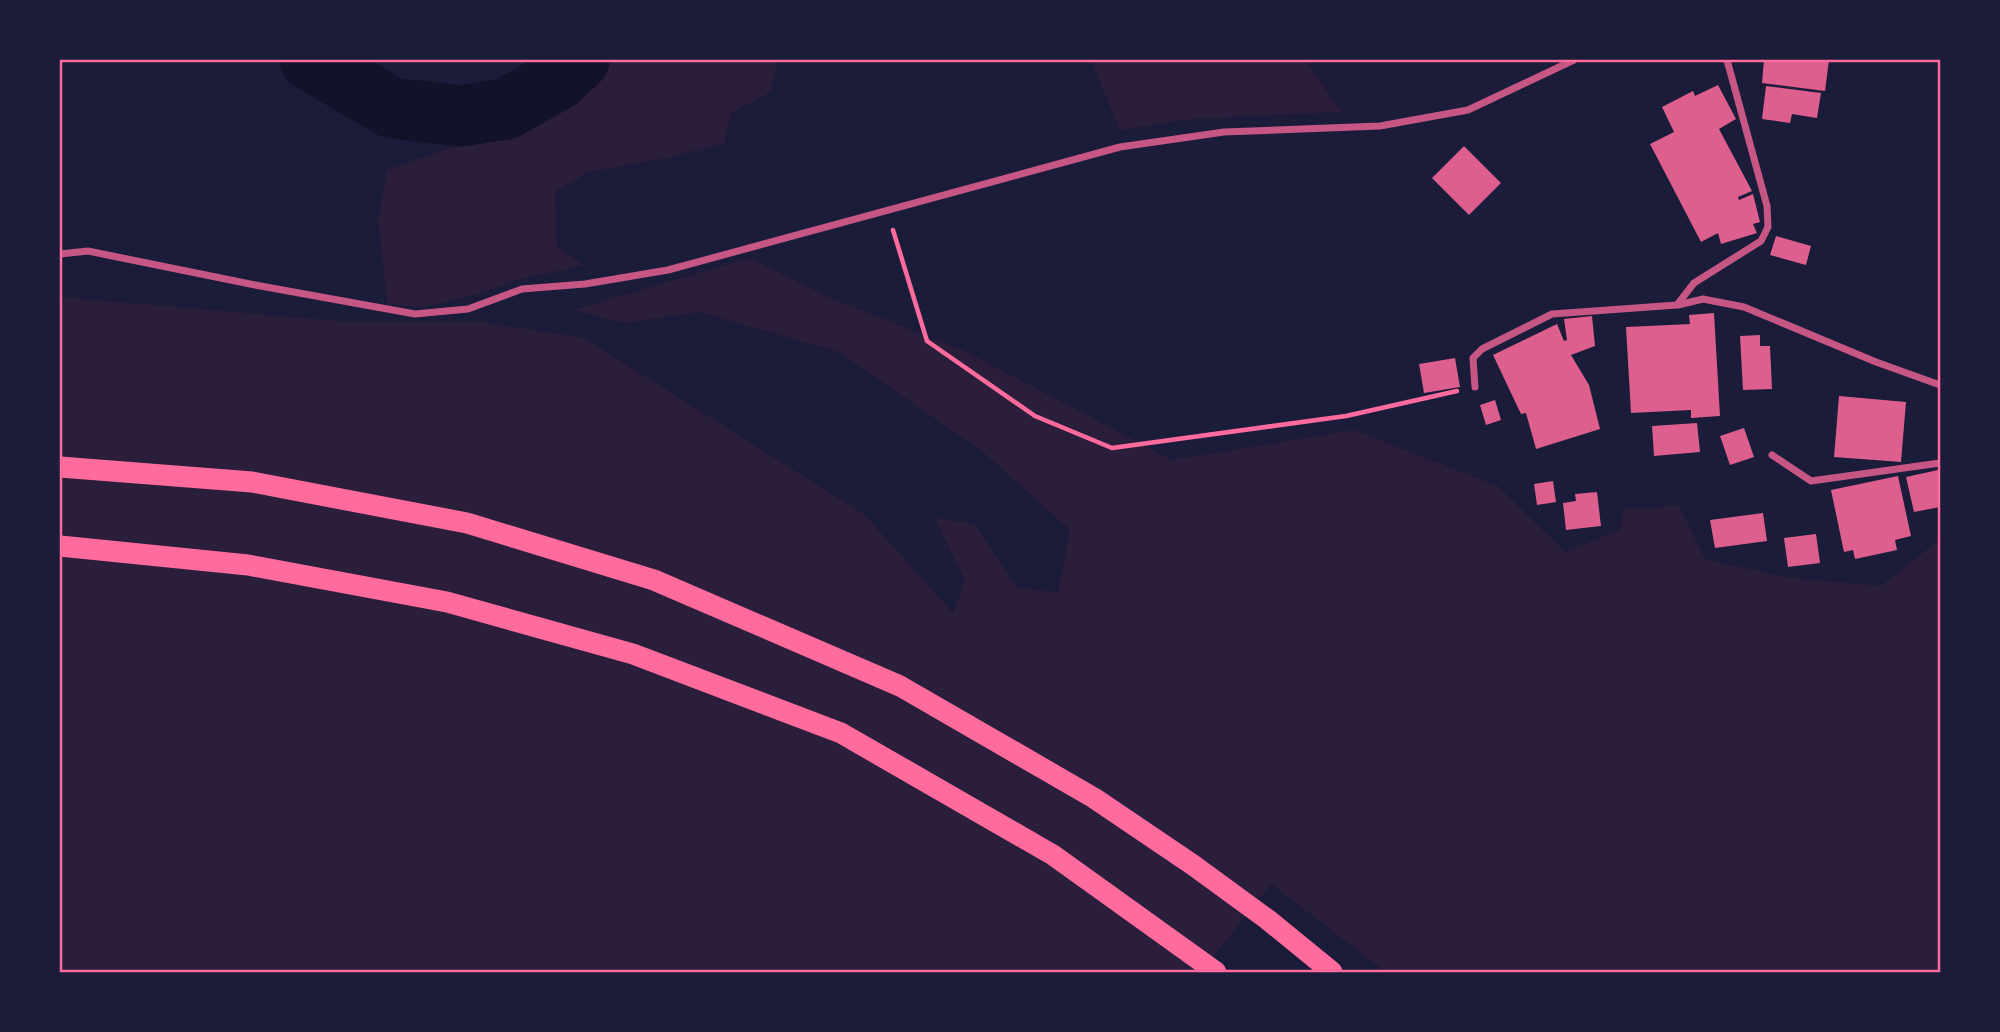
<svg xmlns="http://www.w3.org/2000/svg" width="2000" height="1032" font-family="Commissioner,sans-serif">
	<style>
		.green { fill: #2a1e3b }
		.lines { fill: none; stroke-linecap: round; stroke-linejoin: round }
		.river { stroke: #12122b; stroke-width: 61 }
		.building { fill: #dd5f8e }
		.path { stroke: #ff6b9d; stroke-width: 4.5 }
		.minor { stroke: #c65784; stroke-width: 7 }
		.motorway { stroke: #ff6b9d; stroke-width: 21 }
		.neatline { fill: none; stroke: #ff6b9d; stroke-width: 2.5 }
	</style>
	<rect width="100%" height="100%" fill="#1b1b3a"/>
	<!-- green -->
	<path class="green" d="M 611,60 L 777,60 L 771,92 L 730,114 L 725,143 L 662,159 L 588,172 L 555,192 L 557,246 L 584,265 L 517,280 L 467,297 L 419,308 L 387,303 L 378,220 L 387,170 L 466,142 L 575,90 Z
		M 1091,60 L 1306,60 L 1341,112 L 1192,119 L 1120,130 Z
		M 749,258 L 831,298 L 965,351 L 1172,460 L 1354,430 L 1498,486 L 1565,552 L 1621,529 L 1624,509 L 1679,506 L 1705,559 L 1784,577 L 1881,586 L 1940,539 L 1940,972 L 1386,972 L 1271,884 L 1201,972 L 60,972 L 60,297 L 351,322 L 482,322 L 584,338 L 864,514 L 953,613 L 965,581 L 935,518 L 975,524 L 1016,587 L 1058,593 L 1070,530 L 983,452 L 839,352 L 699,312 L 626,323 L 573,310 Z"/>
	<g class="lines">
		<!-- river -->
		<path class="river" d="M 310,60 L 392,108 L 461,116 L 506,109 L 559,79 L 579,60"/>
	</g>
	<!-- building -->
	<path class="building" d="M 1764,60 L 1829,60 L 1825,91 L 1762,83 Z
		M 1718,85 L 1736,119 L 1719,129 L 1752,191 L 1738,197 L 1739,200 L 1753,194 L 1760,222 L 1753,224 L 1757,233 L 1721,244 L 1718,233 L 1701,242 L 1650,144 L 1674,132 L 1662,107 L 1693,91 L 1695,96 Z
		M 1766,86 L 1821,93 L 1817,118 L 1792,114 L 1790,123 L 1762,119 Z
		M 1464,146 L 1501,183 L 1469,215 L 1432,178 Z
		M 1776,236 L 1811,246 L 1806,265 L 1770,255 Z
		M 1714,313 L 1720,416 L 1691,418 L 1691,410 L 1631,413 L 1626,327 L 1690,324 L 1689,315 Z
		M 1592,316 L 1595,346 L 1571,355 L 1589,385 L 1600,429 L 1536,449 L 1526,413 L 1521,414 L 1493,355 L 1557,324 L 1564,341 L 1567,340 L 1564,319 Z
		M 1760,335 L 1760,346 L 1770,346 L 1772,389 L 1743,390 L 1740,336 Z
		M 1455,358 L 1460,387 L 1424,393 L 1419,364 Z
		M 1839,396 L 1906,402 L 1901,462 L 1834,457 Z
		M 1495,400 L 1501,420 L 1486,425 L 1480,405 Z
		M 1697,423 L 1700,452 L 1654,456 L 1652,426 Z
		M 1744,428 L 1754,457 L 1730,465 L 1720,436 Z
		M 1938,470 L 1940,507 L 1914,512 L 1906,477 Z
		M 1898,476 L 1911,536 L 1895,540 L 1897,550 L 1855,559 L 1853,550 L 1844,552 L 1831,490 Z
		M 1553,481 L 1556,502 L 1537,505 L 1534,484 Z
		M 1597,492 L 1601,526 L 1566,530 L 1563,503 L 1576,501 L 1575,494 Z
		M 1763,513 L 1767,541 L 1715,548 L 1710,520 Z
		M 1816,534 L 1820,563 L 1788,567 L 1784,538 Z"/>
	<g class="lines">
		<!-- path -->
		<path class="path" d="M 893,230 L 927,341 L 1035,416 L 1112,448 L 1346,416 L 1457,391"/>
		<!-- minor -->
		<path class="minor" d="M 60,254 L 88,251 L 255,285 L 415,314 L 468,309 L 522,289 L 585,284 L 668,270 L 1120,147 L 1224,132 L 1380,126 L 1468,110 L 1574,60
			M 1678,305 L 1703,299 L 1744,307 L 1876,362 L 1940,385
			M 1475,387 L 1473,358 L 1482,349 L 1552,314 L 1677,305 L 1694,283 L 1761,241 L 1768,227 L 1767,206 L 1727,60
			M 1772,455 L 1811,481 L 1940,463"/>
		<!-- motorway -->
		<path class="motorway" d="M 60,467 L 252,482 L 467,523 L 654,580 L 900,686 L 1094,798 L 1193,865 L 1267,919 L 1332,972
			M 60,546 L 248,565 L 447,602 L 633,654 L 841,733 L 1053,855 L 1216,972"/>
	</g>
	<!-- border -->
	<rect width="2000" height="1032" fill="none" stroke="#1b1b3a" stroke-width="122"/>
	<rect x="61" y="61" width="1878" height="910" class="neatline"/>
</svg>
